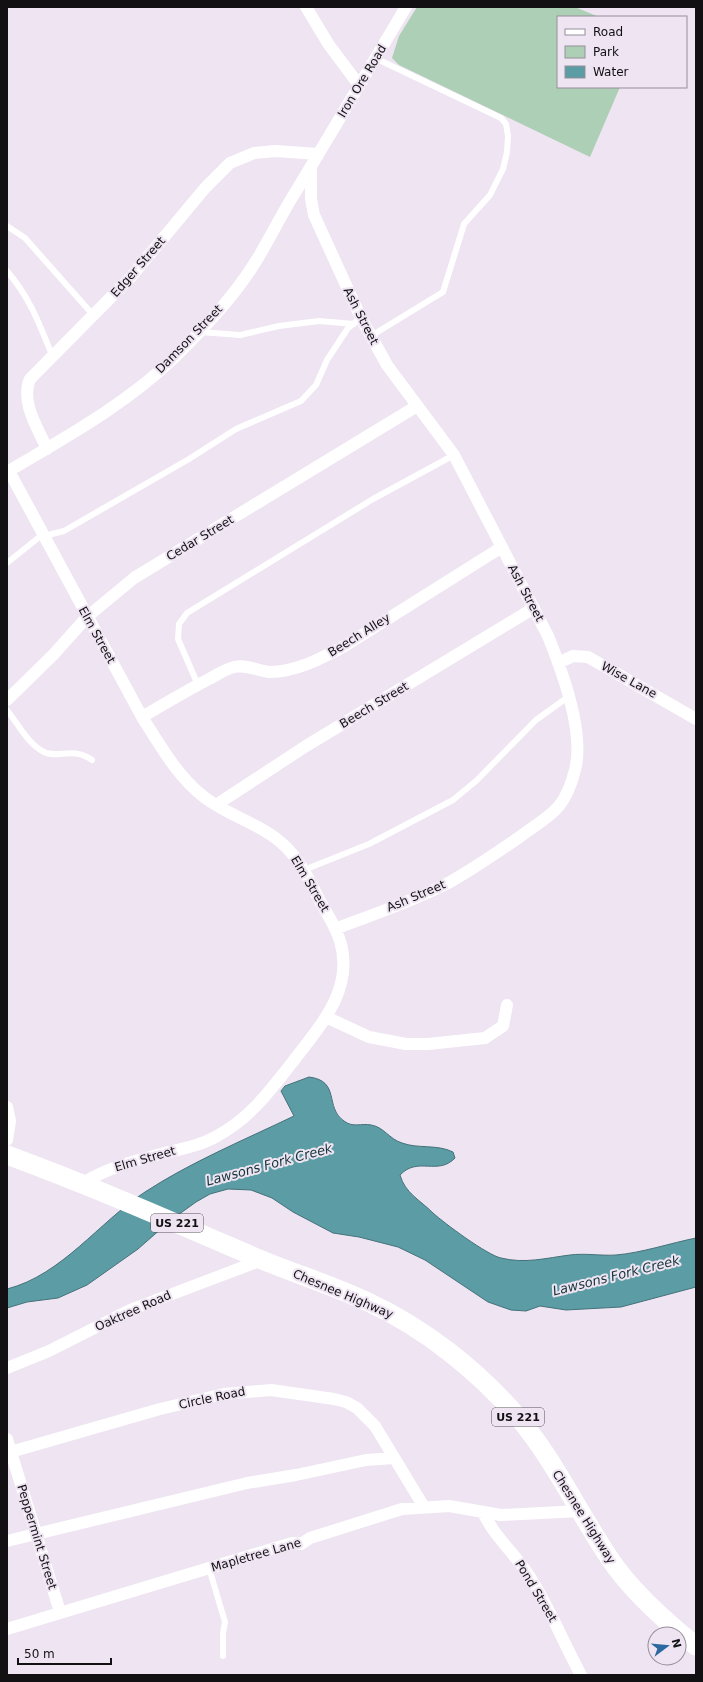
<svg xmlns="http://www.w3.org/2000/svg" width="703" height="1682" font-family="'DejaVu Sans',sans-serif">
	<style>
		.green { fill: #accfb6 }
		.water { fill: #5b9ca5; stroke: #45727a }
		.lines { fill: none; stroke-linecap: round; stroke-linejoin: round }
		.lane { stroke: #fff; stroke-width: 6 }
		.street { stroke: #fff; stroke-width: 12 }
		.primary { stroke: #fff; stroke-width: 19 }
		.labels { text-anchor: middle; stroke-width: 4; stroke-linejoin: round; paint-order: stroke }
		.shield { fill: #eee4f2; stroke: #555057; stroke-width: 1 }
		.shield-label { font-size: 11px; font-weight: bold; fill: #131014 }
		.street-label { font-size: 12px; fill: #131014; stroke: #eee4f2 }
		.water-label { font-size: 13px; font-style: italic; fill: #123438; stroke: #eee4f2 }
	</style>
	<rect width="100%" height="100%" fill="#eee4f2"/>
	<!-- green -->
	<path class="green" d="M 417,7 L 575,7 L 599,17 L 558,17 L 558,87 L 620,87 L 590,157 L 399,65 L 392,58 L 399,36 Z"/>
	<!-- water -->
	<path class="water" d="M 309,1077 C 341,1081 324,1107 344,1121 C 353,1128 361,1123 371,1125 C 384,1127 389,1139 402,1143 C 418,1149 437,1144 453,1152 L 455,1158 C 438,1176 418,1156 400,1175 C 405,1193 420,1200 433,1213 C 444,1223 487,1255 501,1258 C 525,1264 546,1258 570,1255 C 585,1253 601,1256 616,1255 C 641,1253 671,1243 696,1238 L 696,1287 L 621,1307 L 566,1310 L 540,1306 L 526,1311 L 511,1310 L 488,1302 L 425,1260 L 398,1247 L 359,1237 L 333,1233 L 293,1212 L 272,1198 L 251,1190 L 228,1189 L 210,1194 L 196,1202 L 171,1220 L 138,1249 L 87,1285 L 58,1298 L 27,1302 L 7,1308 L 7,1289 C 62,1275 99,1222 145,1192 C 191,1162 244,1140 294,1116 L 281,1091 L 285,1086 Z"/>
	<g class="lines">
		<!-- lane -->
		<path class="lane" d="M 7,226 L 25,238 L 94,316
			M 7,271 C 30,298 39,323 52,355
			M 200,332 L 240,335 L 279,326 L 319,321 L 354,324
			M 371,336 L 443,292 L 464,224 L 490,195 L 503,169 L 507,152 L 508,136 L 506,124 L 501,118 L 375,58
			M 44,536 L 64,531 L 189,459 L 236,429 L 301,401 L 316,385 L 327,360 L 348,328 L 361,318
			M 7,563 L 43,534
			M 198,685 L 178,639 L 179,624 L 187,613 L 373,499 L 454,455
			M 7,710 C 18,724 28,744 44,752 C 57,759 73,746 92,760
			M 304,870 L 369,844 L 453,800 L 476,781 L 536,720 L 568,697
			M 209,1568 L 225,1622 L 223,1633 L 223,1656"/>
		<!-- street -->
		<path class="street" d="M 306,7 L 329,45 L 359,85
			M 311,167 L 311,199 L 314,215 L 361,318 L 387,365 L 454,455 L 548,636 C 562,671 585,732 575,770 C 572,782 567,796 559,806 C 549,818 534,826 521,836 C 498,852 475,868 450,882 C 414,901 374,914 335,929
			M 47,449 C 38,428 20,402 30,379 L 130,278 L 205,188 L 230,163 L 254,153 L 275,151 L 318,154
			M 9,471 L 142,717 C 160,745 177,776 204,797 C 230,817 263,824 286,847 C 302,863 311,884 321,903 C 328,915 336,927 340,941 C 355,990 319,1027 291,1064 C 269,1092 250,1118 217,1136 C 200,1146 180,1149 161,1154 C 134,1161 107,1168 83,1183
			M 7,472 C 66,437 125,405 175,357 C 204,328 234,297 256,261 C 268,242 278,221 290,201 C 329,137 367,72 406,7
			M 558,663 L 573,656 L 588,657 L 696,719
			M 7,700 L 53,655 L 87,617 L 134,578 L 417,406
			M 142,717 C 164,704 186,691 209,679 C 217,675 225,669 234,667 C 247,664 258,671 270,672 C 296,672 320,659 343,647 L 502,547
			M 216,805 L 306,746 L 534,608
			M 326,1017 L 369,1037 L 406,1044 L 428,1044 L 485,1038 L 503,1026 L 507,1005
			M 7,1107 L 10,1121 L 7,1140
			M 7,1368 L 49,1351 L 130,1310 L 262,1260
			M 7,1439 L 60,1612
			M 7,1453 L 160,1409 L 224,1394 L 271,1390 L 334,1399 L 346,1402 L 357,1408 L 375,1426 L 424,1507
			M 483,1512 C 493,1535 514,1553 528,1574 C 549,1606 563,1642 581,1675
			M 7,1541 L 247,1483 L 296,1475 L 366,1460 L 394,1458
			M 7,1629 L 292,1543 L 301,1544 L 310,1538 L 402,1509 L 449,1506 L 501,1515 L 580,1511"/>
		<!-- primary -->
		<path class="primary" d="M 7,1155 C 89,1185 169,1220 250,1255 C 289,1272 330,1284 368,1302 C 424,1328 476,1369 517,1416 C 554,1459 578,1512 610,1559 C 632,1592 665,1621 696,1646"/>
	</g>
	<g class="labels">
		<!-- shield labels -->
		<g class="shield">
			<rect x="151" y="1214" width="52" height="18" rx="3"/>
			<rect x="492" y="1408" width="52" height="18" rx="3"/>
		</g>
		<g class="shield-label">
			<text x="177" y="1227">US 221</text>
			<text x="518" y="1421">US 221</text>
		</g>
		<!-- street labels -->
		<g class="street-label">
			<text transform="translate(362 81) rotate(-59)" y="4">Iron Ore Road</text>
			<text transform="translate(138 267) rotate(-49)" y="4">Edger Street</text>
			<text transform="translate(361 316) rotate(63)" y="4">Ash Street</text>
			<text transform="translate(189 339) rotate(-46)" y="4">Damson Street</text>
			<text transform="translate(200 538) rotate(-31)" y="4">Cedar Street</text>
			<text transform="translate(526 593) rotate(62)" y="4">Ash Street</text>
			<text transform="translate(97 635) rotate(61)" y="4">Elm Street</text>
			<text transform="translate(359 635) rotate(-32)" y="4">Beech Alley</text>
			<text transform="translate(629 680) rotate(29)" y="4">Wise Lane</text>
			<text transform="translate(374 705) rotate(-31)" y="4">Beech Street</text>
			<text transform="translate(310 884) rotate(59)" y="4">Elm Street</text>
			<text transform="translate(416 896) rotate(-23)" y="4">Ash Street</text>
			<text transform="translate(145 1159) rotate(-16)" y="4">Elm Street</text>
			<text transform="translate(343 1294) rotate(23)" y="4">Chesnee Highway</text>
			<text transform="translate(133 1311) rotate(-24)" y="4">Oaktree Road</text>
			<text transform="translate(212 1398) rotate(-12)" y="4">Circle Road</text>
			<text transform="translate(584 1517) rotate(58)" y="4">Chesnee Highway</text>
			<text transform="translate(37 1537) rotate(73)" y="4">Peppermint Street</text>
			<text transform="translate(256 1555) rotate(-16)" y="4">Mapletree Lane</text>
			<text transform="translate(536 1591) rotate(59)" y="4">Pond Street</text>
		</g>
		<!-- water labels -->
		<g class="water-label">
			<text transform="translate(269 1164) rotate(-15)" y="5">Lawsons Fork Creek</text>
			<text transform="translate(616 1275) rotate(-14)" y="5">Lawsons Fork Creek</text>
		</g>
	</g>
	<!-- border -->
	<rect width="703" height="1682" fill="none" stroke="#131014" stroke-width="16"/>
	<!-- legend -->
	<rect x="557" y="16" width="130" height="72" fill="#eee4f2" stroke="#968f99"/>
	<rect x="565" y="29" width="20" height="6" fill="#ffffff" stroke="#968f99"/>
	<text x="593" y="36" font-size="12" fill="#131014">Road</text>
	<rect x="565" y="46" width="20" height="12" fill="#accfb6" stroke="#968f99"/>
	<text x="593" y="56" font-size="12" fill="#131014">Park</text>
	<rect x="565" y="66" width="20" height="12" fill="#5b9ca5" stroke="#968f99"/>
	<text x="593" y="76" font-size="12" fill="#131014">Water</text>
	<!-- north arrow -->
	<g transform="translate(667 1646) rotate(74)"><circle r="19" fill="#eee4f2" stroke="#968f99"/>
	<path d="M0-3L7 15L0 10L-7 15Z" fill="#2b69a0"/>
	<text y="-6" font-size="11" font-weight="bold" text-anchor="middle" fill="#131014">N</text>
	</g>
	<!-- scale -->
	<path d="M18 1658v6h93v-6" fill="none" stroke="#131014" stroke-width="2"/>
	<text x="24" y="1658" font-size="12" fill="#131014" stroke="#eee4f2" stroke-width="3" paint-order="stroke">50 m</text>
</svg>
